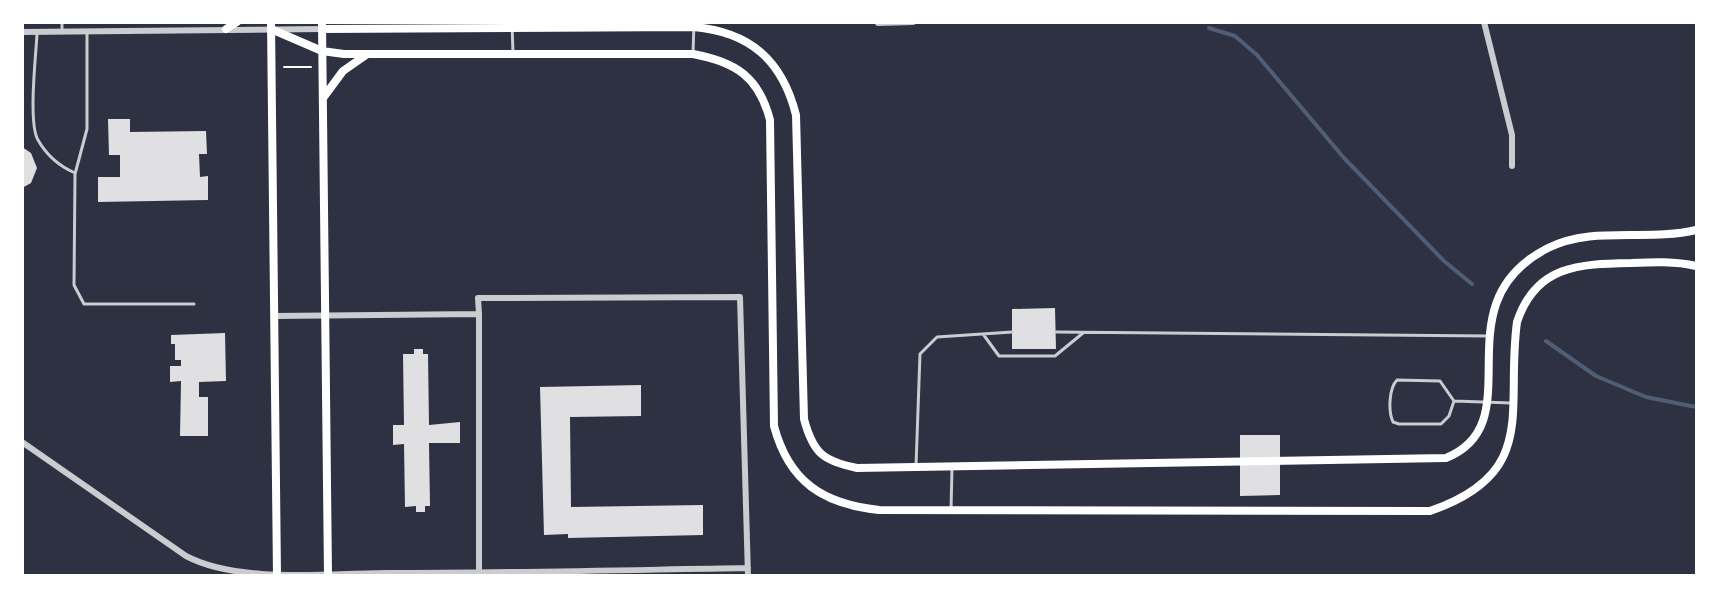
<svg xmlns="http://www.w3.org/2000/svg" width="1719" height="598" font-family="Cabin,sans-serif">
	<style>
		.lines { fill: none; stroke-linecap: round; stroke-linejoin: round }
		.stream { stroke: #4f5d75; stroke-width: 4 }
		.building { fill: #e0e0e3 }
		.path { stroke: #fff; stroke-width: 2 }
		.service { stroke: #caccd0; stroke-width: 3 }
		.minor { stroke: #caccd0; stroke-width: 6 }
		.secondary { stroke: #fff; stroke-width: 8 }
	</style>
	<rect width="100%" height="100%" fill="#2d3142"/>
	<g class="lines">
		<!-- stream -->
		<path class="stream" d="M 1209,28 L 1235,36 L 1257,55 L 1344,158 L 1444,261 L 1472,284
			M 1546,341 L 1596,376 L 1646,397 L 1696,407"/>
	</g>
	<!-- building -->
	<path class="building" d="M 108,119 L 130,119 L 130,132 L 206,131 L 207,154 L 199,154 L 200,177 L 208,176 L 208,200 L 98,202 L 98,177 L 120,177 L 120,155 L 109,155 Z
		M 22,147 L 31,153 L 37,168 L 31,183 L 22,188 Z
		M 1055,308 L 1056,349 L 1012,349 L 1012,309 Z
		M 225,333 L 226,381 L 199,382 L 199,397 L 208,397 L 208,436 L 180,436 L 181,381 L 170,382 L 170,366 L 181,366 L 181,360 L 175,360 L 175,344 L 171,344 L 171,335 Z
		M 414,349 L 423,349 L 423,354 L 428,354 L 429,425 L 460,422 L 460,443 L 429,443 L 430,506 L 425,506 L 425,512 L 416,512 L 416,506 L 405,507 L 404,444 L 393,445 L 393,425 L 404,425 L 403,354 L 414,354 Z
		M 641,385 L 641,416 L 570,417 L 571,507 L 703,505 L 703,535 L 568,538 L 568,534 L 544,535 L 540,387 Z
		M 1240,435 L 1280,435 L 1280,495 L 1240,496 Z"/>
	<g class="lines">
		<!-- path -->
		<path class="path" d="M 284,67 L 311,67"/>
		<!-- service -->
		<path class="service" d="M 62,22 L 62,32
			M 512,22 L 513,54
			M 87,33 L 87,129 L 75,174 L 74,285 L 84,304 L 194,304
			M 37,34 C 36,55 28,123 38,140 C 47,156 59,166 75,173
			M 693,54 L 694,22
			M 1056,332 L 1488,336
			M 983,334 L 999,356 L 1055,356 L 1083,333
			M 1454,401 L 1449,416 L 1441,424 L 1399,424 L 1393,422 C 1388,411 1389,388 1397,380 L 1440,381 L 1454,401 L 1511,403
			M 916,466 L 920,354 L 937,337 L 1012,332
			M 951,510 L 952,468"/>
		<!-- minor -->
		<path class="minor" d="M 1484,22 L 1512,135 L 1512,166
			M 878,23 L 913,22
			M 22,32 L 322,29
			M 479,314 L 479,573
			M 274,316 L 479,314 L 478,298 L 740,297 L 748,576
			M 22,442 L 186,556 C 239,584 328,573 388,573 C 508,573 628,570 748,568"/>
		<!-- secondary -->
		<path class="secondary" d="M 271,22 L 277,576
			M 322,22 L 328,576
			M 226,29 L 237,22
			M 271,29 L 322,51 L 344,54 L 693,54 C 736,62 759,77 770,120 L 774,426 C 789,482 823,504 879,510 L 1430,511 C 1540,473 1505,410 1517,322 C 1536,265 1579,264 1631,263 C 1653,262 1675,261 1696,266
			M 322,29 L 694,27 C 750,32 782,60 796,115 L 804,419 C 813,453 823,461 857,468 L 1446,458 C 1535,422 1437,304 1548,248 C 1593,225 1648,242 1696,230
			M 323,98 L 343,71 L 366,55"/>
	</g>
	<!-- border -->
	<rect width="1719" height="598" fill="none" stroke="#ffffff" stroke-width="48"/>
</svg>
